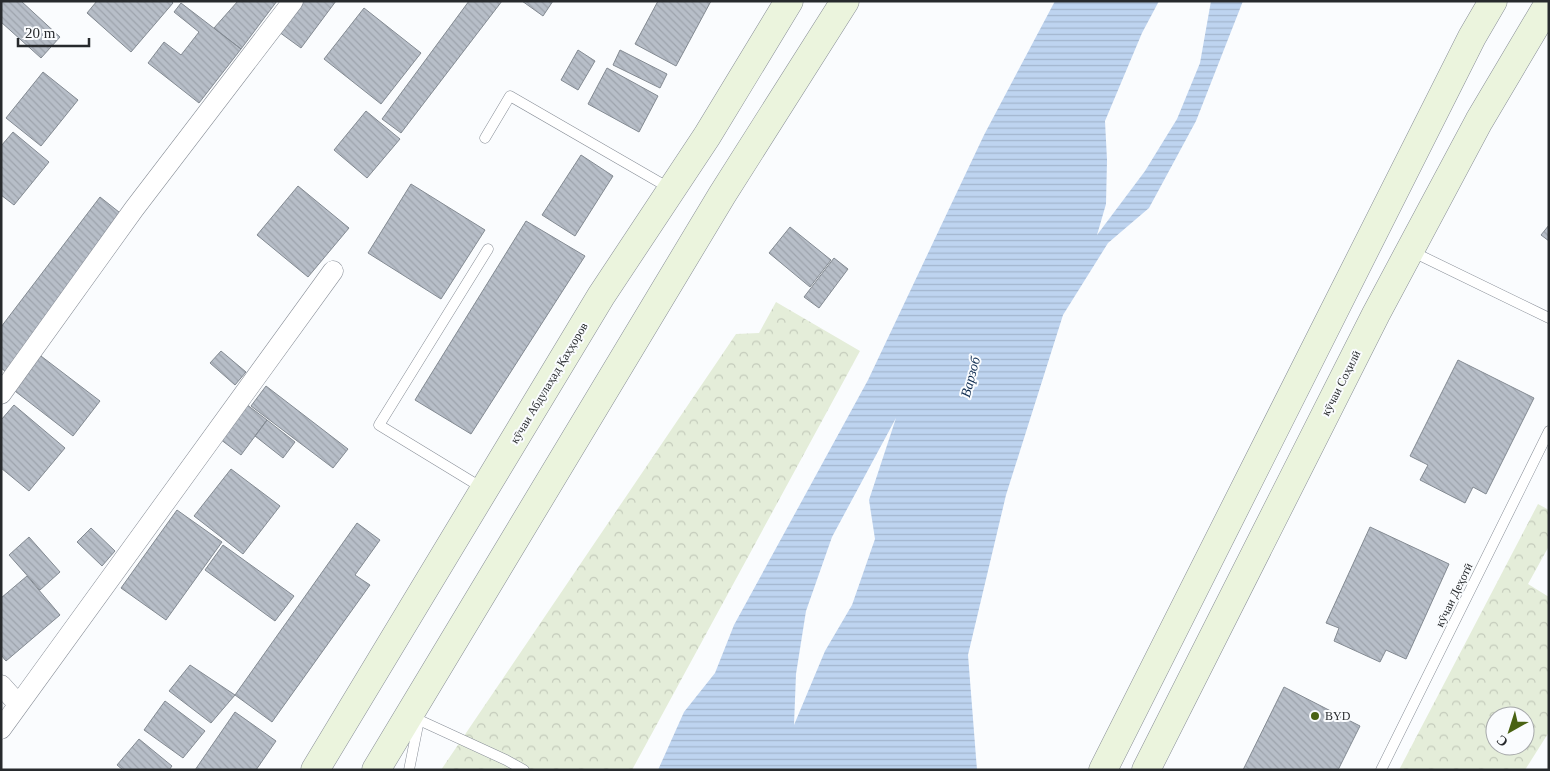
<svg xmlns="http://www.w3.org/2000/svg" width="1550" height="771" font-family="Georgia,serif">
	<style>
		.forest { fill: url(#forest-crowns); fill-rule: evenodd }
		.water { fill: url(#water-rules); fill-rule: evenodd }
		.building { fill: url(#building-back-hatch); stroke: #838a92 }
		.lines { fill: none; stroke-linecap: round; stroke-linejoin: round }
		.lane-casing { stroke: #878d96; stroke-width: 11 }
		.street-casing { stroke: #878d96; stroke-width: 21 }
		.secondary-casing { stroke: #878d96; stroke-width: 29 }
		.lane { stroke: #fff; stroke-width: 10 }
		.street { stroke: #fff; stroke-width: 20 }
		.secondary { stroke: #ebf4dd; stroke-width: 28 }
		.poi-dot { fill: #496212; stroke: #fafcfe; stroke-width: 2 }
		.labels { text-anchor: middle; stroke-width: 4; stroke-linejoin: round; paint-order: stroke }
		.street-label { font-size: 12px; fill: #272a2d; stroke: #fafcfe }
		.poi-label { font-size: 12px; fill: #272a2d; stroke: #fafcfe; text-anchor: start }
		.water-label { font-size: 14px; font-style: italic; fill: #0f2d51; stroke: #fafcfe }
	</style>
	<defs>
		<pattern id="forest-crowns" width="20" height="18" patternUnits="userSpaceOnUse" patternTransform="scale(1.25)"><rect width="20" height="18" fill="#e4edd9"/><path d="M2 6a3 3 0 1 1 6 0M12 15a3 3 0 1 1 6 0" fill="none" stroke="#c4cbbb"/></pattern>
		<pattern id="water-rules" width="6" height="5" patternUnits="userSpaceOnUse" patternTransform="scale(1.25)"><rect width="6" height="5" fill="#bed4f0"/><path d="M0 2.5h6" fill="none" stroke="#a3b6ce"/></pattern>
		<pattern id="building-back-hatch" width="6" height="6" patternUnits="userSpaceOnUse" patternTransform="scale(1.25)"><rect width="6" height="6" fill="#b7bec8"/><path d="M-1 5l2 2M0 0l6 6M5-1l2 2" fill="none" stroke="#9da3ac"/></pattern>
	</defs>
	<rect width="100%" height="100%" fill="#fafcfe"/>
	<!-- forest -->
	<path class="forest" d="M 776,302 L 860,351 L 632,770 L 441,770 L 736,334 L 759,333 Z
		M 1538,504 L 1549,510 L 1549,546 L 1528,584 L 1549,597 L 1549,732 L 1525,770 L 1399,770 ZM 1495,716 L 1525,716 L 1525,746 L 1495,746 Z"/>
	<!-- water -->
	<path class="water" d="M 1055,1 L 1159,1 L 1142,33 L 1105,121 L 1107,160 L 1106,204 L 1097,235 L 1145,171 L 1177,119 L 1200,63 L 1211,1 L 1243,1 L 1196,121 L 1149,208 L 1108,243 L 1063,315 L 1006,495 L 968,655 L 977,770 L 658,770 L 684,712 L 715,673 L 734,625 L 868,380 L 984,135 ZM 896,418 L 869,500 L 875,539 L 852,605 L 825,651 L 794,725 L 796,674 L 806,611 L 832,537 Z"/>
	<!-- building -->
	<path class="building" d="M 1,1 L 21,1 L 60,37 L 41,58 L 1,22 Z
		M 97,1 L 171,1 L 173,3 L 131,52 L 87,13 Z
		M 238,1 L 277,1 L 241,49 L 214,28 Z
		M 302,1 L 336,1 L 301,48 L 279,32 Z
		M 469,1 L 502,1 L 401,133 L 382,119 Z
		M 522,1 L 553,1 L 543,16 Z
		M 658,1 L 711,1 L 676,66 L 635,44 Z
		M 181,3 L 241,49 L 199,103 L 148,63 L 164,42 L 181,55 L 199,32 L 174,12 Z
		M 364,8 L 421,53 L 381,104 L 324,59 Z
		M 578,50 L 595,61 L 578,90 L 561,80 Z
		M 620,50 L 667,74 L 660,88 L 613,65 Z
		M 607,68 L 658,96 L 639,132 L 588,104 Z
		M 43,72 L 78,100 L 41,146 L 6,118 Z
		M 366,111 L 400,139 L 367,178 L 334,150 Z
		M 13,132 L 49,162 L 14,205 L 1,195 L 1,146 Z
		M 581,155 L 613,176 L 575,236 L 542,215 Z
		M 411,184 L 485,230 L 441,299 L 368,253 Z
		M 298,186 L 349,228 L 308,277 L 257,235 Z
		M 100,197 L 124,216 L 6,372 L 1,368 L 1,327 Z
		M 526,221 L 585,256 L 471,434 L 415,400 Z
		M 1549,225 L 1549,241 L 1541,235 Z
		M 790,227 L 831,260 L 810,287 L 769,253 Z
		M 834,258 L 848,269 L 819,308 L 804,297 Z
		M 221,351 L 246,372 L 235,385 L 210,363 Z
		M 37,353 L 100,401 L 73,436 L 11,388 Z
		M 1458,360 L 1534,398 L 1486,494 L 1473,487 L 1465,503 L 1420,480 L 1428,465 L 1410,456 Z
		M 266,386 L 348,449 L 333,468 L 251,406 Z
		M 246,404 L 267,420 L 241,455 L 220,439 Z
		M 14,405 L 65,448 L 29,491 L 1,468 L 1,420 Z
		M 267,420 L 295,442 L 283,458 L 255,436 Z
		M 231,469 L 280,506 L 243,554 L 194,516 Z
		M 177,510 L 222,542 L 166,620 L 121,588 Z
		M 357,523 L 380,540 L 355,575 L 370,585 L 272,722 L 235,695 Z
		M 1370,527 L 1449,564 L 1406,659 L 1386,650 L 1380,662 L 1334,641 L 1339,628 L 1326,623 Z
		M 91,528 L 115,551 L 102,566 L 77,542 Z
		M 29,537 L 60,572 L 40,590 L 9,555 Z
		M 223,545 L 294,596 L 275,621 L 205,570 Z
		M 27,576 L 60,615 L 6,661 L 1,655 L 1,598 Z
		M 190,665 L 235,695 L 211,723 L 169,691 Z
		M 1284,687 L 1360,726 L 1338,770 L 1243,770 Z
		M 165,701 L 205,731 L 183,758 L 144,730 Z
		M 235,712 L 276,741 L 256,770 L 195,770 Z
		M 139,739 L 172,766 L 169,770 L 123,770 L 117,765 Z"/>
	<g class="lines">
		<defs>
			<path id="lane" d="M 485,138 L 510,96 L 671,189
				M 1411,251 L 1549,318
				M 484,489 L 379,425 L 488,249
				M 409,770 L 419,720 L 506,760 L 524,770
				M 1381,770 L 1549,431"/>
			<path id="street" d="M 1,394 L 134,209 L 293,1
				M 1,685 L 18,704
				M 1,729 L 333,271"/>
			<path id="secondary" d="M 315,770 L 601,296 L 707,136 L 789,1
				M 376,770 L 722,195 L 845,1
				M 1103,770 L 1472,37 L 1493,1
				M 1146,770 L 1376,314 L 1479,121 L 1549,3"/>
		</defs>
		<!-- lane casing -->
		<use href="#lane" class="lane-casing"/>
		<!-- street casing -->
		<use href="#street" class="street-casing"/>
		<!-- secondary casing -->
		<use href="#secondary" class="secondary-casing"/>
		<!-- lane -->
		<use href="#lane" class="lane"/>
		<!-- street -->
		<use href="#street" class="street"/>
		<!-- secondary -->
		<use href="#secondary" class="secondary"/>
	</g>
	<!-- markers -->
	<circle class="poi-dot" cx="1315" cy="716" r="5"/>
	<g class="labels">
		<!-- street labels -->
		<g class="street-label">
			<text transform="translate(549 383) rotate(-59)" y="4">кӯчаи Абдулаҳад Қаҳҳоров</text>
			<text transform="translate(1341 383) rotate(-63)" y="4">кӯчаи Соҳилӣ</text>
			<text transform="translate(1454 595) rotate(-64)" y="4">кӯчаи Деҳотӣ</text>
		</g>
		<!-- poi labels -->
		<g class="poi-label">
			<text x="1325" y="720">BYD</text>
		</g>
		<!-- water labels -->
		<g class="water-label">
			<text transform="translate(970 377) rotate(-75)" y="5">Варзоб</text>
		</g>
	</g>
	<!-- border -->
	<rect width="1550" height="771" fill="none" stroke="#272a2d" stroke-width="5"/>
	<!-- north arrow -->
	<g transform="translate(1510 731) rotate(219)"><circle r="24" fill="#fafcfe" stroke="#a6a8aa"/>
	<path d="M0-4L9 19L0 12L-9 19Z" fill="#496212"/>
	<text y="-8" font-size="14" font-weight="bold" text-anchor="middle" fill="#272a2d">С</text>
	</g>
	<!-- scale -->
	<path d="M18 38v8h71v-8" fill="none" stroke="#272a2d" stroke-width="2.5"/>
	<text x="25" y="38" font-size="15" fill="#272a2d" stroke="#fafcfe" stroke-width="4" paint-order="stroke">20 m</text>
</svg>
